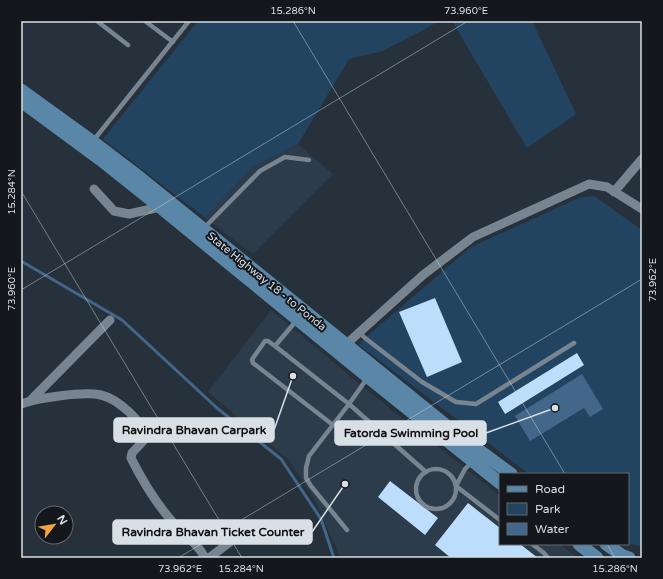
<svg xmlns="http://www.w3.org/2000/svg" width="663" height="579" font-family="'Varela Round',sans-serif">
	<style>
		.built { fill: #2d3c4b }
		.green { fill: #234461 }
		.water { fill: #42678a }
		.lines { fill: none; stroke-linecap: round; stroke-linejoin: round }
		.stream { stroke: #42678a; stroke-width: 3 }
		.building { fill: #bcddfc }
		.lane { stroke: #78848f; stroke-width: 4.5 }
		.street { stroke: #78848f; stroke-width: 9 }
		.secondary { stroke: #5a86a7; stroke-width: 13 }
		.ticks { fill: none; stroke: #d8dfe5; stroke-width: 1; stroke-opacity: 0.45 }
		.labels { text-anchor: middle; stroke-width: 4; stroke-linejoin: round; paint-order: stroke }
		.street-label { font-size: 11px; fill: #d8dfe5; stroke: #14181d }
		.leader { fill: none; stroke: #d8dfe5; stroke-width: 1.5 }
		.callout-dot { fill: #d8dfe5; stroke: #14181d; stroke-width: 1.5 }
		.callout { fill: #d8dfe5; stroke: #d8dfe5; stroke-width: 1.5 }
		.callout-label { font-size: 12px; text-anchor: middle; font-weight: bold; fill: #111 }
		.neatline { fill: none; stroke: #d8dfe5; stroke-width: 1.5 }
		.ticks-label { font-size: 10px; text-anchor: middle; fill: #d8dfe5 }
	</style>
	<rect width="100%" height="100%" fill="#27313b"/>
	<!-- built -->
	<path class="built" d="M 298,144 L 333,174 L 253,254 L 205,218 L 253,167 Z
		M 271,310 L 362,386 L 500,496 L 500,544 L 560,544 L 578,558 L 341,558 L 314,499 L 289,460 L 208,392 Z"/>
	<!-- green -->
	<path class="green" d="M 198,21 L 440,21 L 383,51 L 349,59 L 298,144 L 253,167 L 205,218 L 103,139 Z
		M 452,21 L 535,21 L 533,23 L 576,114 L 527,148 Z
		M 594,196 L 642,230 L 642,547 L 628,543 L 628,474 L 529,474 L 359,345 L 365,338 L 471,247 L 581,197 Z"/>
	<!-- water -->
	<path class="water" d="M 582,374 L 603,409 L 590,417 L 584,408 L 530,441 L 515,416 Z"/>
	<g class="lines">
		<!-- stream -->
		<path class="stream" d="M 21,261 L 122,320 L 217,408 L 281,459 L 321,519 L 334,558"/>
	</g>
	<!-- building -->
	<path class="building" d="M 435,298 L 462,362 L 427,377 L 399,312 Z
		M 577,353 L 584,365 L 505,414 L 498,402 Z
		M 390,481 L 438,518 L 425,535 L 378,497 Z
		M 468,503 L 500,528 L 500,544 L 520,544 L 538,558 L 451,558 L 435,545 Z"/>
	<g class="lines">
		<!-- lane -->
		<path class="lane" d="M 97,21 L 128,45
			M 145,21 L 173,42
			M 93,141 L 189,21
			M 204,228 L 260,171 L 285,157 L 309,160
			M 360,333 L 365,338 L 422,382 L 456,402 L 476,404 L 574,343
			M 275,346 L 296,321
			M 333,425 L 253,363 L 252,360 L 253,358 L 265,341 L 268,341 L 275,346 L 349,404 L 426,472
			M 471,463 L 465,469 L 456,486 L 500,520
			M416 489a20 20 0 1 1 40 0a20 20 0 1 1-40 0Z
			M 347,530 L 311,486 L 306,478 L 306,468 L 309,456 L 349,404 L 368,377
			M 532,544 L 544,553 L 548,558"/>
		<!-- street -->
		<path class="street" d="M 94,189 L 114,211 L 129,214 L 160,207
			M 614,192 L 642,159
			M 342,348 L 423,275 L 473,237 L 589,184 L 607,187 L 642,209
			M 30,401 L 110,320
			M 21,404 C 38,398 83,391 101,395 C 118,399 142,421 147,437 L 132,453 L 131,458 C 143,482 159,508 178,528 C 188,538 199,545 205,558
			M 209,558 L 230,542"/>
		<!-- secondary -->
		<path class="secondary" d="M 21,90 L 93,142 L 139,177 L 453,431 L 511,474
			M 21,101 L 101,160 L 160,207 L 368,377 L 500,483
			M 579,544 L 597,558
			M 606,544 L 623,556 L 629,558"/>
	</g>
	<!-- ticks -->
	<path class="ticks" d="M 293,21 L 565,474M 21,191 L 242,558M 21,290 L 468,21M 607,544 L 615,558M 178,558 L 642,279"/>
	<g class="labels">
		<!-- street labels -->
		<g class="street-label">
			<text transform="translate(267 281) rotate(39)" y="4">State Highway 18 - to Ponda</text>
		</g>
	</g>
	<!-- callouts -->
	<path class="leader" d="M293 376L274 430M555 408L486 433M345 484L312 532"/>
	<g class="callout-dot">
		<circle cx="293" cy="376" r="4"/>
		<circle cx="555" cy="408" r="4"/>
		<circle cx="345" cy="484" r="4"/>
	</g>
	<g class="callout">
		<rect x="114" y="418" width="160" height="24" rx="4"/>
		<rect x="335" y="421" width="151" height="24" rx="4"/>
		<rect x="113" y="520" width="199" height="24" rx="4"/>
	</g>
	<g class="callout-label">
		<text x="194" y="434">Ravindra Bhavan Carpark</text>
		<text x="411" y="437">Fatorda Swimming Pool</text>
		<text x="213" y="536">Ravindra Bhavan Ticket Counter</text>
	</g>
	<!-- border -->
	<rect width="663" height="579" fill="none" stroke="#14181d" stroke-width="44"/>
	<!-- legend -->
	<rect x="499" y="473" width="130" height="72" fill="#14181d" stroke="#62686d"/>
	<rect x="507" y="486" width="20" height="6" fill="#5a86a7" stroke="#62686d"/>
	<text x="535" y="493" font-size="12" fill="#d8dfe5">Road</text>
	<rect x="507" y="503" width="20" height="12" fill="#234461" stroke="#62686d"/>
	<text x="535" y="513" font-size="12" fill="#d8dfe5">Park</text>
	<rect x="507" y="523" width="20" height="12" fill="#42678a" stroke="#62686d"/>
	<text x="535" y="533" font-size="12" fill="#d8dfe5">Water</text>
	<!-- north arrow -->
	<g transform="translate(54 525) rotate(59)"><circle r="19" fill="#14181d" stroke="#62686d"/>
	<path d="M0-3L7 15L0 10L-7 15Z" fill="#f4a444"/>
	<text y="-6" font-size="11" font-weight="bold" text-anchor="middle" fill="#d8dfe5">N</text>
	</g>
	<rect x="22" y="22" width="619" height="535" class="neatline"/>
	<g class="ticks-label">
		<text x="293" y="14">15.286°N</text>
		<text x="466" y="14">73.960°E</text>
		<text transform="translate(11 192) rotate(-90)" y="4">15.284°N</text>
		<text transform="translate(652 280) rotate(-90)" y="4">73.962°E</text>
		<text transform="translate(11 289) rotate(-90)" y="4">73.960°E</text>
		<text x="180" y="572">73.962°E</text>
		<text x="241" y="572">15.284°N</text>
		<text x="615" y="572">15.286°N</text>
	</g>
</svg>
